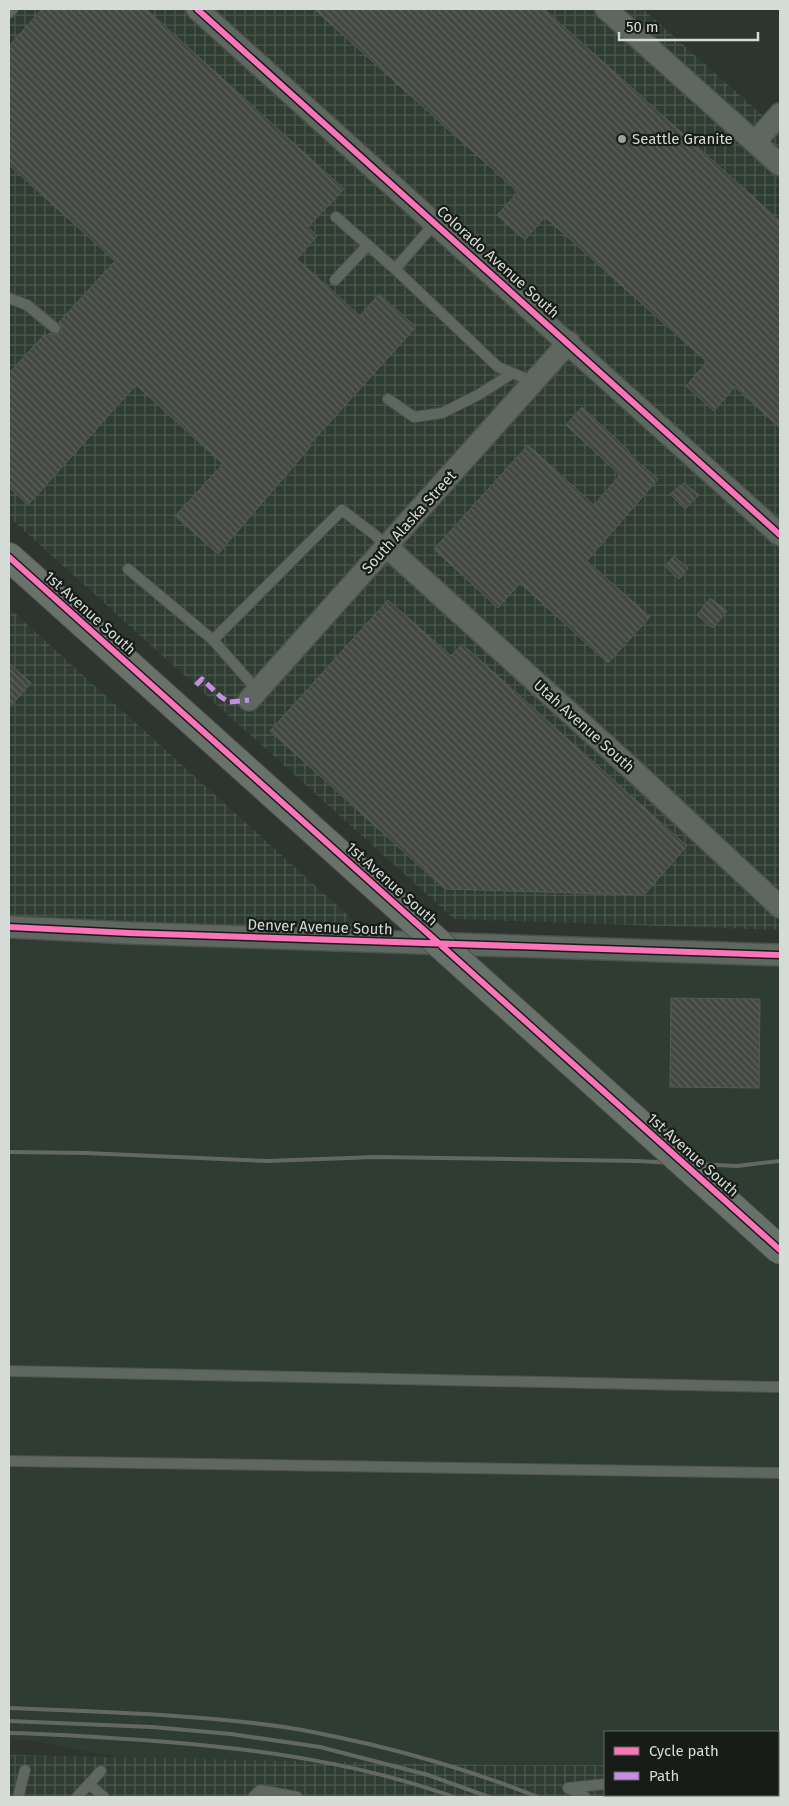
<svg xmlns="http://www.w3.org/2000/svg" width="789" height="1806" font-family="'Fira Sans',sans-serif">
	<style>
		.built { fill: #2e3c31 }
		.industrial { fill: url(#industrial-grid) }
		.building { fill: url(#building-back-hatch); stroke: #565a56 }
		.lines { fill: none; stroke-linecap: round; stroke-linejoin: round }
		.service-casing { stroke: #4d514e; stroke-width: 12 }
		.minor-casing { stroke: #4d514e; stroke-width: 24 }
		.primary-casing { stroke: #4d514e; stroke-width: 30 }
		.service { stroke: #5e6760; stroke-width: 10 }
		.minor { stroke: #5e6760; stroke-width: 21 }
		.primary { stroke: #68726a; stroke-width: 28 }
		.rail { stroke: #636864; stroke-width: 4 }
		.primary-bridge-casing { stroke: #4d514e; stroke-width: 30; stroke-linecap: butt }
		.primary-bridge { stroke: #68726a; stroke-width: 28 }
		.quiet { stroke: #ca8be6; stroke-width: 5; stroke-dasharray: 10 5; stroke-linecap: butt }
		.cycleway-casing { stroke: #171c18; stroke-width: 9 }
		.cycleway { stroke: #fb73b8; stroke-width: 6 }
		.poi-dot { fill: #9ba19c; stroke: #171c18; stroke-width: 2 }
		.labels { text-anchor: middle; stroke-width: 4.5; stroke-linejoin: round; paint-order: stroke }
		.poi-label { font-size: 15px; fill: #d5dbd6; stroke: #171c18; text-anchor: start }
		.street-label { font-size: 15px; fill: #d5dbd6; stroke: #171c18 }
	</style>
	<defs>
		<pattern id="industrial-grid" width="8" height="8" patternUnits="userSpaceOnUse" patternTransform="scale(1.25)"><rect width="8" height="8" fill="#2e3c31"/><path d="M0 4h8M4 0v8" fill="none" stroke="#4b584e"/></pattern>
		<pattern id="building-back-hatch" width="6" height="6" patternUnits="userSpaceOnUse" patternTransform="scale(1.25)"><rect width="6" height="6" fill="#434844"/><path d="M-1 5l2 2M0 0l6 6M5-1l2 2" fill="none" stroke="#5d625e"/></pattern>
	</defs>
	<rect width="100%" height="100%" fill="#2e342f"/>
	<!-- built -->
	<path class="built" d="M 9,940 L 780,958 L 780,1764 L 778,1764 L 778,1732 L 605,1732 L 605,1765 L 366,1797 L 122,1758 L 27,1740 L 9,1740 Z"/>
	<!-- industrial -->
	<path class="industrial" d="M 9,9 L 643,9 L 780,131 L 780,930 L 454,919 L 9,517 Z
		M 9,608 L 362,928 L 9,919 Z
		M 9,1755 L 497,1765 L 605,1765 L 605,1795 L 778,1795 L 778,1764 L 780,1764 L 780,1797 L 9,1797 Z"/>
	<!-- building -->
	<path class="building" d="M 42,9 L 146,9 L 344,189 L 308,227 L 317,236 L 297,259 L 360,316 L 379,294 L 416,327 L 309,445 L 311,446 L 218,554 L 175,516 L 223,464 L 136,385 L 28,505 L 9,487 L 9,373 L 44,335 L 46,336 L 50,333 L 54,335 L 60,333 L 62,329 L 59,322 L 115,261 L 9,165 L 9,46 Z
		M 314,9 L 544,9 L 780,221 L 780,428 L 735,387 L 714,411 L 686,386 L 707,362 L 545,217 L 525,240 L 497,215 L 518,192 Z
		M 582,407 L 630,452 L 629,454 L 658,479 L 587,561 L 650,617 L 608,663 L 520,583 L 498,608 L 434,549 L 528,445 L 594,505 L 620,475 L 566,425 Z
		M 684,483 L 699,495 L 685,509 L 670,494 Z
		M 674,556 L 688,568 L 679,579 L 665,566 Z
		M 710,598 L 727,611 L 713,628 L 697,615 Z
		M 388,600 L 451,656 L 462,644 L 687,846 L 644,895 L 445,889 L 270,731 Z
		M 9,663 L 31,683 L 9,708 Z
		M 671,998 L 760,999 L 759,1088 L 670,1087 Z"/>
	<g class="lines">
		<defs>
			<path id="service" d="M 9,13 L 13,9
				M 336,217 L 395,269 L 435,223
				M 395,269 L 498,367 L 534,382
				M 335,280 L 368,245
				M 9,298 L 27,305 L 55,328
				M 388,399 L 414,417 L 442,413 L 478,395 L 513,373
				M 128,569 L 213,640
				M 258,691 L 213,640 L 342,510 L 375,535 L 387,547
				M 9,1371 L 780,1387
				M 9,1461 L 780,1473
				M 778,1763 L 780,1763
				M 89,1784 L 104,1797
				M 568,1788 L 605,1784
				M 568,1788 L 585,1797
				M 18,1797 L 25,1770
				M 77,1797 L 101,1771
				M 253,1797 L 260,1790 L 297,1797"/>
			<path id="minor" d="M 197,9 L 780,535
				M 606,9 L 780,165
				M 755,142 L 780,114
				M 387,547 L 633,770 L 780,907
				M 249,700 L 569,342
				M 9,927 L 129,933 L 780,955"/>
			<path id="primary" d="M 9,557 L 27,573"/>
		</defs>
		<!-- service casing -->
		<use href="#service" class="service-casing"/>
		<!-- minor casing -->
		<use href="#minor" class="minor-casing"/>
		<!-- primary casing -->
		<use href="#primary" class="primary-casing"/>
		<!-- service -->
		<use href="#service" class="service"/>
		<!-- minor -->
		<use href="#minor" class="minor"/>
		<!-- primary -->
		<use href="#primary" class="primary"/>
		<!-- rail -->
		<path class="rail" d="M 9,1152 L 86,1153 L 267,1161 L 375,1157 L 637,1161 L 737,1166 L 780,1161
			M 9,1708 C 100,1712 193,1714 284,1727 C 312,1731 341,1738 369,1744 C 427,1758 483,1775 538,1797
			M 9,1721 L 152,1727 L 231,1734 L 320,1747 L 428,1775 L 489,1797
			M 9,1733 C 62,1734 115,1738 168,1742 C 265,1750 362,1764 454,1797"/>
		<defs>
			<path id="primary-bridge" d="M 27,573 L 780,1250"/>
		</defs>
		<!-- primary-bridge casing -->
		<use href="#primary-bridge" class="primary-bridge-casing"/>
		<!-- primary-bridge -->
		<use href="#primary-bridge" class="primary-bridge"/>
		<!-- quiet -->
		<path class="quiet" d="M 196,685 L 202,679 L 221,697 L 229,702 L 249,700"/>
		<defs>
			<path id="cycleway" d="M 197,9 L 780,535
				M 9,557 L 780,1250
				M 9,927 L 129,933 L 780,955"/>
		</defs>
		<!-- cycleway casing -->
		<use href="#cycleway" class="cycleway-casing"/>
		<!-- cycleway -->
		<use href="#cycleway" class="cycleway"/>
	</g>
	<!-- markers -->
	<circle class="poi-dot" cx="622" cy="139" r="5"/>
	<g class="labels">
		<!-- poi labels -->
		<g class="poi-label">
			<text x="632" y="144">Seattle Granite</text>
		</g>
		<!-- street labels -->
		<g class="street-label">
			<text transform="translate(498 262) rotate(42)" y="5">Colorado Avenue South</text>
			<text transform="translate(409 522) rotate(-48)" y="5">South Alaska Street</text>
			<text transform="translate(90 613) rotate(42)" y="5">1st Avenue South</text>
			<text transform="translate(584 726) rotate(42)" y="5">Utah Avenue South</text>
			<text transform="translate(392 884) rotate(42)" y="5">1st Avenue South</text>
			<text transform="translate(320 927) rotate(2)" y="5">Denver Avenue South</text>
			<text transform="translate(693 1155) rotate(42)" y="5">1st Avenue South</text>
		</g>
	</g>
	<!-- border -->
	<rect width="789" height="1806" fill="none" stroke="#d5dbd6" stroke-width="20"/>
	<!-- legend -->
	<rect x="604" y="1731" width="175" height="65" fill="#171c18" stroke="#636864"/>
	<rect x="614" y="1747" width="25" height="8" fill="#fb73b8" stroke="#636864"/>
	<text x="649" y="1756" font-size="15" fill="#d5dbd6">Cycle path</text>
	<rect x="614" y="1772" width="25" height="8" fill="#ca8be6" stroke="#636864"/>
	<text x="649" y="1781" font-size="15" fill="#d5dbd6">Path</text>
	<!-- scale -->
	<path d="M619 32v8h139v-8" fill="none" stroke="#d5dbd6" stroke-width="2.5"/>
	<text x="626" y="32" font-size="15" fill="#d5dbd6" stroke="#171c18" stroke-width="4" paint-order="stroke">50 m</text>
</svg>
